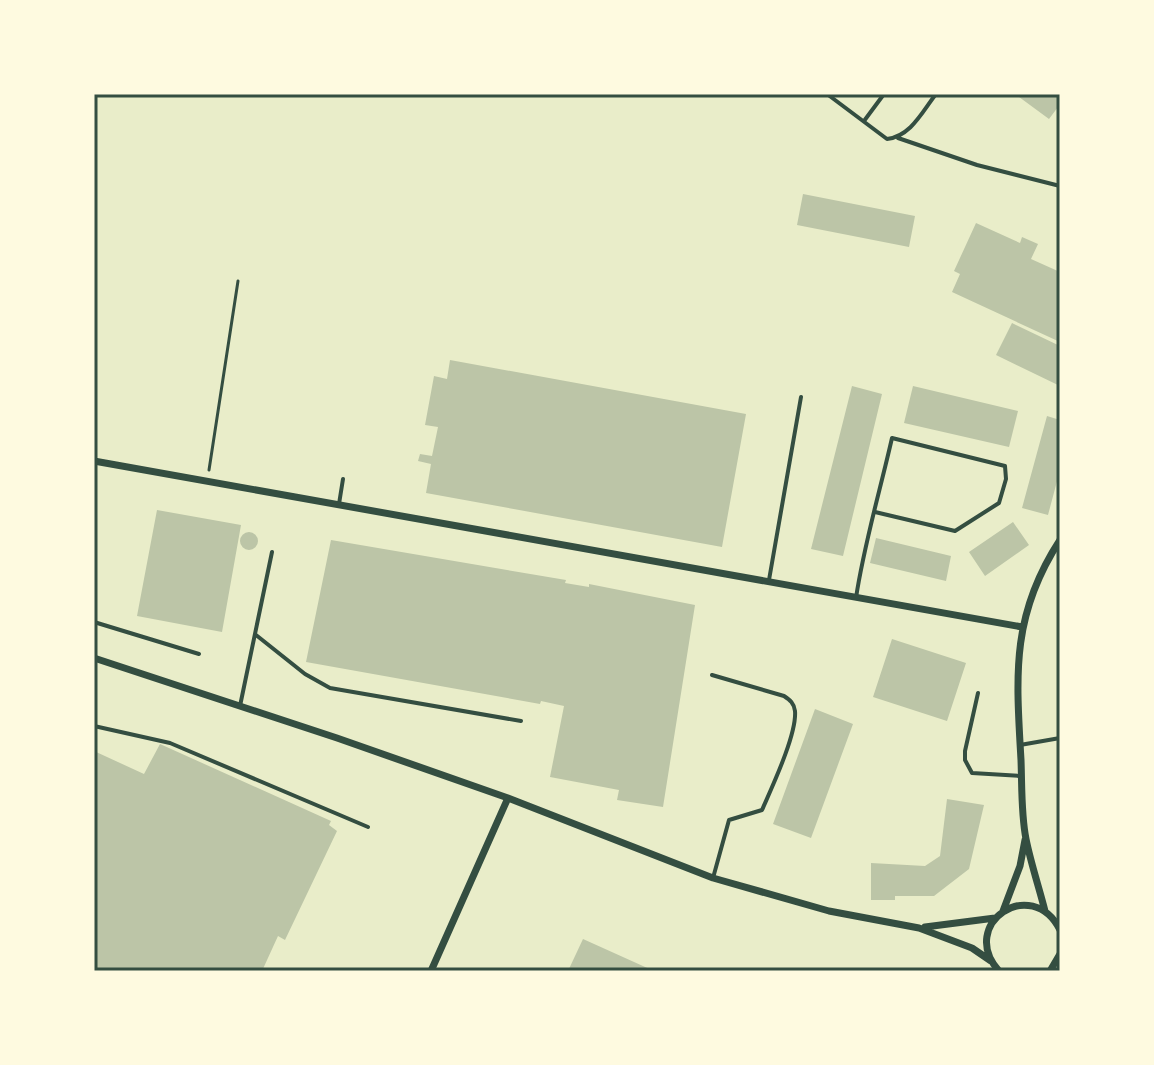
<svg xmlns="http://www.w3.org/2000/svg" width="1154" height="1065" font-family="'Titillium Web',sans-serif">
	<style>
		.building { fill: #bcc5a7 }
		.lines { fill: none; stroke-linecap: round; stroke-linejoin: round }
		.path { stroke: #344e41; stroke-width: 3 }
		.service { stroke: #344e41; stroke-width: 4 }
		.minor { stroke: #344e41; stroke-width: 7 }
		.neatline { fill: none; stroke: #344e41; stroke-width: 3 }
	</style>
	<rect width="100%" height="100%" fill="#e9edc9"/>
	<!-- building -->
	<path class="building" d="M 1015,94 L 1060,94 L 1060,108 L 1058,107 L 1049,119 Z
		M 803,194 L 915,216 L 909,247 L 797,225 Z
		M 976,223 L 1020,243 L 1022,237 L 1038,244 L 1031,259 L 1060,272 L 1060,342 L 952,292 L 960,274 L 954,271 Z
		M 1012,323 L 1060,346 L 1060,386 L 996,355 Z
		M 450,360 L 746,414 L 722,547 L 426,493 L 431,464 L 418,461 L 420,454 L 432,456 L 438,427 L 425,425 L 434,376 L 447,379 Z
		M 852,386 L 882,394 L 843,556 L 811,549 Z
		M 913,386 L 1018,411 L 1009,447 L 904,423 Z
		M 1047,416 L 1060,420 L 1060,470 L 1048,515 L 1022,508 Z
		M 157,510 L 241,525 L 222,632 L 137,616 Z
		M 1013,522 L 1029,545 L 985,576 L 969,552 Z
		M240 541a9 9 0 1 1 18 0a9 9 0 1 1-18 0Z
		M 876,538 L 951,556 L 946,581 L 870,563 Z
		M 331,540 L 566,580 L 565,583 L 589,587 L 589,584 L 695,605 L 663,807 L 617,800 L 619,790 L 550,777 L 564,706 L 541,701 L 540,704 L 306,662 Z
		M 892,639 L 966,663 L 947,721 L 873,697 Z
		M 815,709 L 853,724 L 811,838 L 773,824 Z
		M 160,744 L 331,821 L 329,825 L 337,831 L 285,940 L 278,936 L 262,971 L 94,971 L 94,751 L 144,774 Z
		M 947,799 L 984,805 L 969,869 L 934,896 L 895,896 L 895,900 L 871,900 L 871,863 L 925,866 L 940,856 Z
		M 583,939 L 654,971 L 568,971 Z"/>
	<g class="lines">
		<!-- path -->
		<path class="path" d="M 209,470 L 238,281"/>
		<!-- service -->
		<path class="service" d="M 827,94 L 887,139 C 911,136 922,112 936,94
			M 864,121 L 884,94
			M 898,138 L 977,165 L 1060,186
			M 339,504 L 343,479
			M 769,580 L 801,397
			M 856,598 C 864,544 880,491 892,438 L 1005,466 L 1006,479 L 999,503 L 955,531 L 875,512
			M 94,622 L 199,654
			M 256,635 L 305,674 L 330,688 L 521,721
			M 712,675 L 784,696 C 790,700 794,703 795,711 C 797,734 772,787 762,810 L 729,820 L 713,878
			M 978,693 L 965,751 L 965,760 L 972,773 L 1021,776
			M 240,706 L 272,552
			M 94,726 L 170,743 L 368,827
			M 1020,745 L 1060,738"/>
		<!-- minor -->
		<path class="minor" d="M 94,461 L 1022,627
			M 94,658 L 337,738 L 508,798 L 713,878 L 829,911 L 919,928 L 972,948 L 991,961
			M 1003,911 L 1020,866 L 1025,840
			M 1045,911 C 1039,887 1031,864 1026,839 C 1021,814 1022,785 1021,760 C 1016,674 1011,615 1060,540
			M 925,927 L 995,918
			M 431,971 L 508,798
			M 999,971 C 957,924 1032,874 1060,930
			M 1050,971 L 1060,954"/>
	</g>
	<!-- border -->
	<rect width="1154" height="1065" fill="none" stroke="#fefae0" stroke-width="192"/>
	<rect x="96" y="96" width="962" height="873" class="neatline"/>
</svg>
